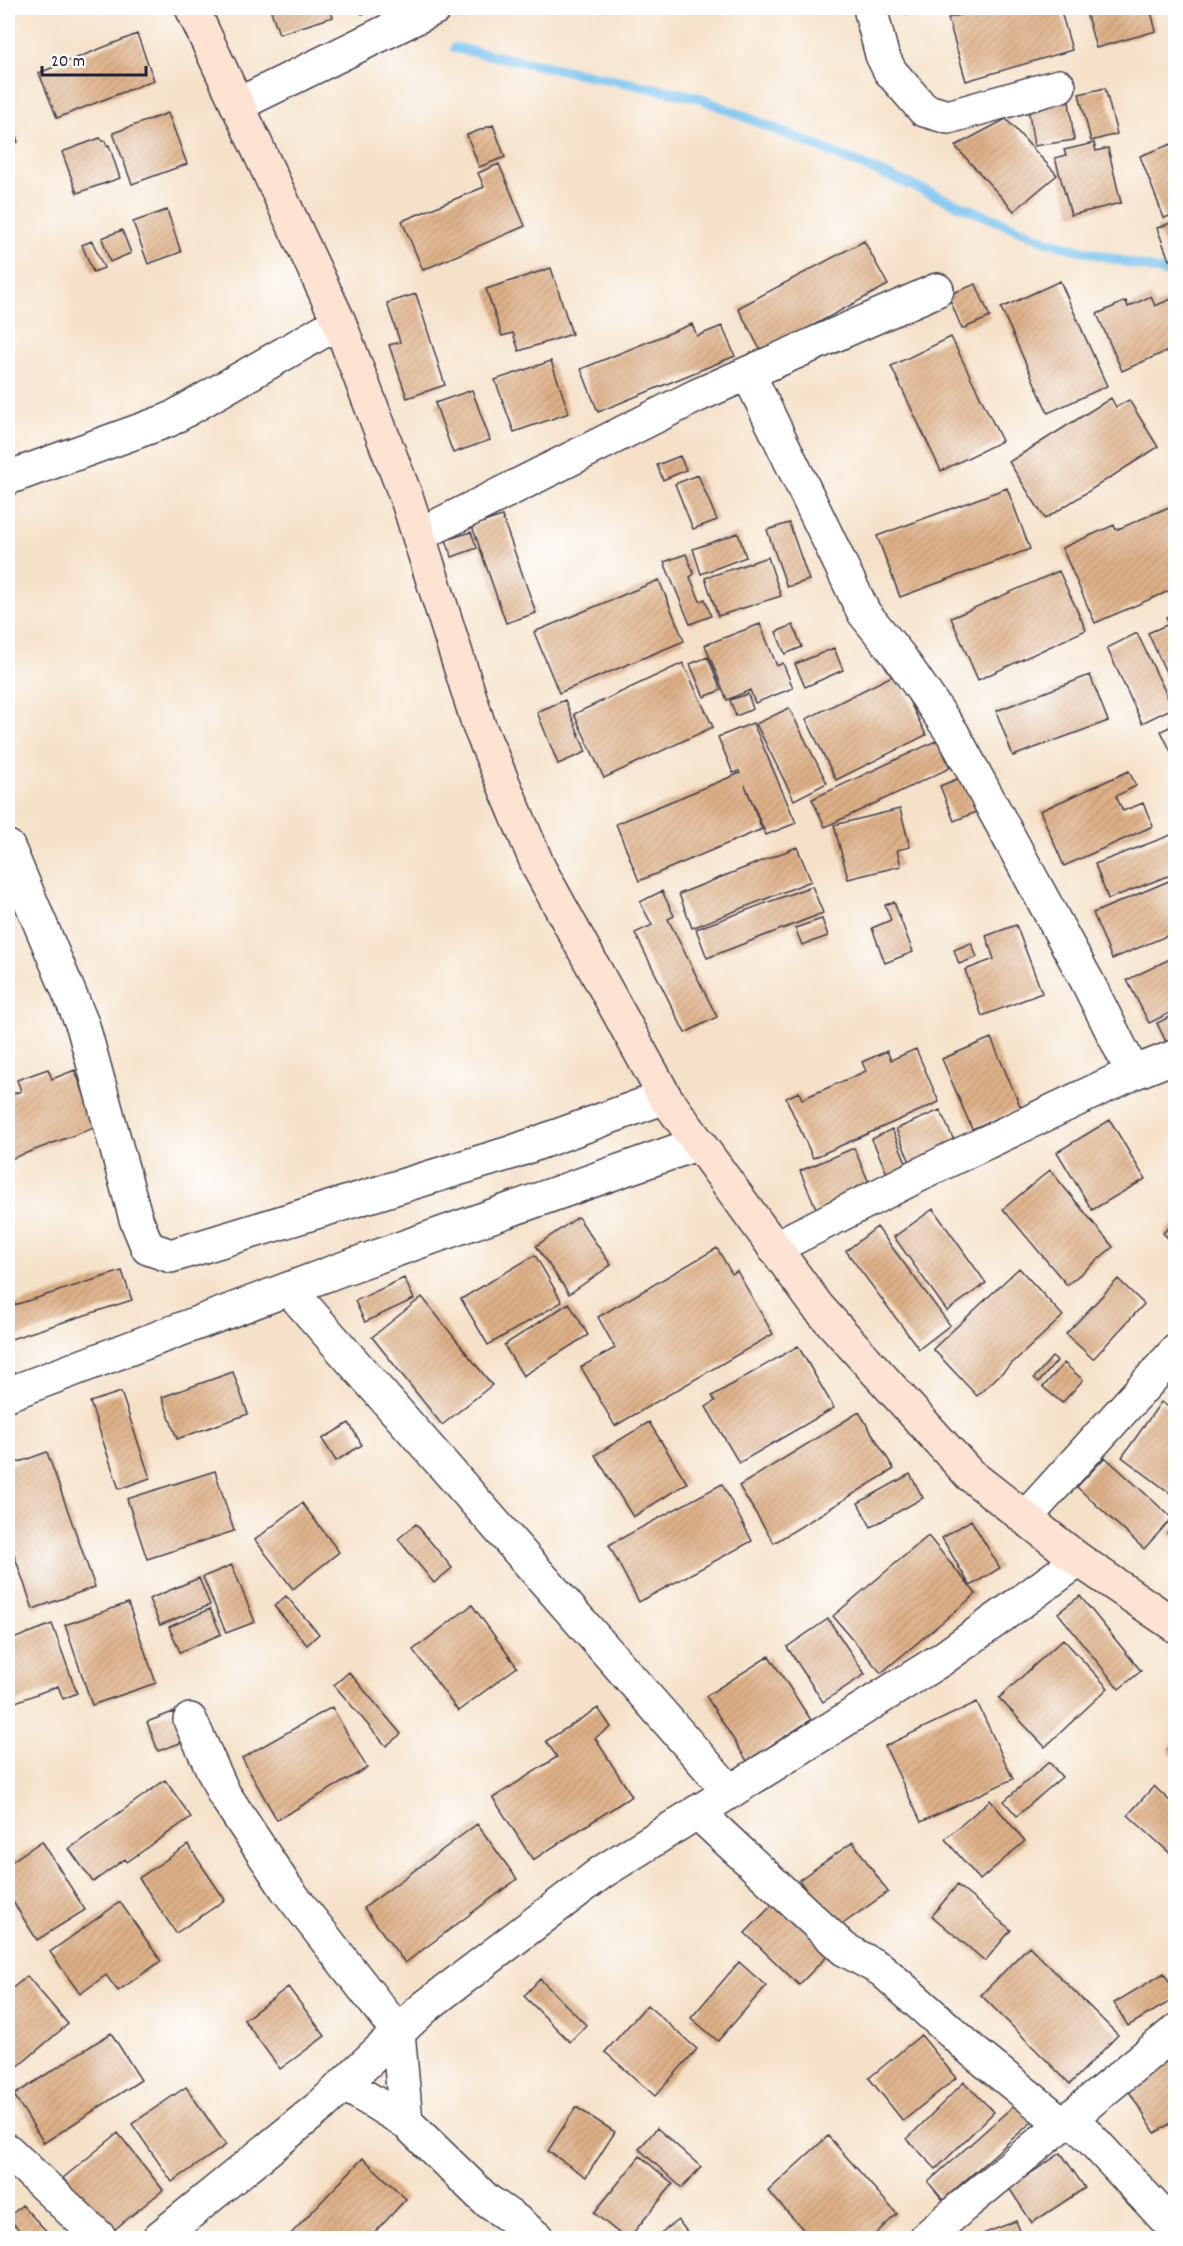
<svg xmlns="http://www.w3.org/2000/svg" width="1183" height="2246" font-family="Dekko,sans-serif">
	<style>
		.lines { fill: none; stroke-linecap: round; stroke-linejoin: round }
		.stream { stroke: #74c1ee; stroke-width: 10 }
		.building { fill: url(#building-hatch) }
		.street-casing { stroke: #423f50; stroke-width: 36 }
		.secondary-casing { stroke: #423f50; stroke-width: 36 }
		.street { stroke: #fff; stroke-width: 33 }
		.secondary { stroke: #fee3d2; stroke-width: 33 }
	</style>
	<defs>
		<pattern id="building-hatch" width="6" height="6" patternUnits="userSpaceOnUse" patternTransform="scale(1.5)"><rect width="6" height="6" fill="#deb087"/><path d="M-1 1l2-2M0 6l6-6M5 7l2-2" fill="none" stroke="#be9775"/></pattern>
	</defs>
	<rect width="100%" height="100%" fill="#fff"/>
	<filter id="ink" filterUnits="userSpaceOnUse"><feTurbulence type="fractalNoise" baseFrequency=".0167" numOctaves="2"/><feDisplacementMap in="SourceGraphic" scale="12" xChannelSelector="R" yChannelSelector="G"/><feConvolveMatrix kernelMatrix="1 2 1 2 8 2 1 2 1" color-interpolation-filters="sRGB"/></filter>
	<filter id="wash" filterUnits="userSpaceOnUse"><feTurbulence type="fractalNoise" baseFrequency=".008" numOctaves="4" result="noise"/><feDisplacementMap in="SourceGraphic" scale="24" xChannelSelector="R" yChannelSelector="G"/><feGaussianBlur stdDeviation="1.35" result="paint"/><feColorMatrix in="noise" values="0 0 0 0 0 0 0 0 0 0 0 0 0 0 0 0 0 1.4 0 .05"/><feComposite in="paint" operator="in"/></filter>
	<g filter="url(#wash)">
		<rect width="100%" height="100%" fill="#f5e1c8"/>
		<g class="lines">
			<!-- stream -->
			<path class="stream" d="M 455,48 L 697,97 L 1049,242 L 1176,275"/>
		</g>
		<g id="blocks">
			<!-- building -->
			<path class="building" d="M 270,8 L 329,8 L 333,17 L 279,34 Z
				M 359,8 L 377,8 L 362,14 Z
				M 904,8 L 927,8 L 906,14 Z
				M 987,8 L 1060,8 L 1072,50 L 966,81 L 948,18 Z
				M 1085,8 L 1150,8 L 1156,31 L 1096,48 Z
				M 137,34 L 154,80 L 57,118 L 39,73 Z
				M 1105,88 L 1117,134 L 1091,141 L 1079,94 Z
				M 1069,101 L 1074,140 L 1034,146 L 1028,107 Z
				M 8,112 L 18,142 L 8,145 Z
				M 168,113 L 187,164 L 132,184 L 113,133 Z
				M 1006,119 L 1057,175 L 1014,211 L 955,146 Z
				M 493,125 L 505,157 L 479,167 L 467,135 Z
				M 100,138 L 102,141 L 105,141 L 107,146 L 109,145 L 120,178 L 77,193 L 62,152 Z
				M 1094,143 L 1096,151 L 1108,148 L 1121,203 L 1071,215 L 1055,158 L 1066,155 L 1064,150 Z
				M 1174,143 L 1176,214 L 1164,218 L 1140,156 Z
				M 499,164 L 525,226 L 423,270 L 402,221 L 484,187 L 478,173 Z
				M 167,210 L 181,252 L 148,264 L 133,222 Z
				M 1176,221 L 1176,258 L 1169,260 L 1157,228 Z
				M 122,230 L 131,253 L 110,262 L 102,238 Z
				M 92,241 L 104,268 L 93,272 L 82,245 Z
				M 864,241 L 888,285 L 762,353 L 738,308 Z
				M 551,268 L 572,334 L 519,351 L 513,333 L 502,336 L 486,289 Z
				M 1060,281 L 1107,386 L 1048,413 L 1001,308 Z
				M 976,284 L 990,317 L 962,329 L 948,295 Z
				M 416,294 L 445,385 L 407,398 L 389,345 L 400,342 L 387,303 Z
				M 1151,296 L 1155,306 L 1176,297 L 1176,347 L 1122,371 L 1097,314 L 1126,301 L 1128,307 Z
				M 692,324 L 697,336 L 722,326 L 735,356 L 598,412 L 581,369 Z
				M 951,337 L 1002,441 L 941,471 L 891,366 Z
				M 551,361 L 569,413 L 514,432 L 495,380 Z
				M 472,390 L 490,440 L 453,453 L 435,403 Z
				M 1111,398 L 1116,407 L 1129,400 L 1158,447 L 1045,519 L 1009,462 Z
				M 680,456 L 686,470 L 663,480 L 657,465 Z
				M 698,475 L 717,520 L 693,529 L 675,484 Z
				M 1007,488 L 1030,549 L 900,597 L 877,536 Z
				M 1176,504 L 1176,588 L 1095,623 L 1062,548 L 1114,525 L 1116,530 Z
				M 502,516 L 536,613 L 506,623 L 472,526 Z
				M 789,523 L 809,580 L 787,587 L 767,530 Z
				M 471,532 L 477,548 L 452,557 L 446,540 Z
				M 738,533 L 746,557 L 701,574 L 693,549 Z
				M 686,554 L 694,574 L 690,577 L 700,601 L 705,599 L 711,616 L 690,624 L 664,562 Z
				M 768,557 L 781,596 L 718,616 L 705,578 Z
				M 1059,571 L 1086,630 L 978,680 L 951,618 Z
				M 659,580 L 684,641 L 559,693 L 534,632 Z
				M 1176,613 L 1176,694 L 1148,633 L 1169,624 L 1166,617 Z
				M 760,624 L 777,666 L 783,663 L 793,688 L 755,703 L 750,690 L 727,700 L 705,645 Z
				M 793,625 L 802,647 L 785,654 L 776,632 Z
				M 1137,633 L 1173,708 L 1142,723 L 1107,648 Z
				M 834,648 L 843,670 L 805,687 L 795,664 Z
				M 708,657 L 721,690 L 704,697 L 690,664 Z
				M 683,663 L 713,727 L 604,778 L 574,714 Z
				M 896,674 L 926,735 L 836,780 L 806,719 Z
				M 1090,675 L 1108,721 L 1013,756 L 996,711 Z
				M 748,694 L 753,709 L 736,716 L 730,700 Z
				M 565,700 L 586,752 L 558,764 L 537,712 Z
				M 789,708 L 827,783 L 794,800 L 756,724 Z
				M 753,723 L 796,823 L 766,835 L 745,785 L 762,829 L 639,881 L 616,824 L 740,773 L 739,771 L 733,773 L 718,737 Z
				M 1176,724 L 1176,762 L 1161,731 Z
				M 938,740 L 950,768 L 825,827 L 812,799 Z
				M 1129,771 L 1136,786 L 1116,796 L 1123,811 L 1143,803 L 1153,826 L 1064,866 L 1040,811 Z
				M 962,777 L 976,812 L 954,821 L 940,786 Z
				M 900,809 L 910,847 L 897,850 L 901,866 L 848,879 L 834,825 Z
				M 1176,833 L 1176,873 L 1108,899 L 1095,864 Z
				M 797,847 L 811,881 L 692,928 L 679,894 Z
				M 1176,878 L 1176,932 L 1112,959 L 1093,913 Z
				M 812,886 L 823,913 L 707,958 L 696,929 Z
				M 662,891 L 674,916 L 668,919 L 717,1017 L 685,1033 L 635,933 L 652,925 L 640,902 Z
				M 894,902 L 913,952 L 885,963 L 872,928 L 891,920 L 885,905 Z
				M 822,919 L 828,936 L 802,945 L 795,928 Z
				M 1016,925 L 1042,993 L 982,1016 L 965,970 L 994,959 L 986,936 Z
				M 971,943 L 977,957 L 959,964 L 954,950 Z
				M 1176,956 L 1176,1010 L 1149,1023 L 1127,980 Z
				M 1176,1014 L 1176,1042 L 1168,1046 L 1157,1023 Z
				M 991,1038 L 1021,1108 L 972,1129 L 942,1059 Z
				M 916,1049 L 939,1102 L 813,1158 L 786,1098 L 799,1092 L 802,1099 L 866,1071 L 862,1062 L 887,1051 L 891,1060 Z
				M 48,1069 L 52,1079 L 75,1070 L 96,1127 L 8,1160 L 8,1096 L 21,1091 L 17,1080 Z
				M 940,1110 L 958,1149 L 913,1169 L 896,1129 Z
				M 1110,1120 L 1145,1179 L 1092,1210 L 1057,1152 Z
				M 892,1129 L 909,1169 L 889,1178 L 872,1139 Z
				M 854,1148 L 873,1192 L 819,1215 L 800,1171 Z
				M 1050,1170 L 1113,1247 L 1067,1285 L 1003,1209 Z
				M 933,1209 L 986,1283 L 947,1311 L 894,1237 Z
				M 578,1217 L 611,1265 L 569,1294 L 536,1246 Z
				M 1176,1221 L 1176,1246 L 1163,1233 Z
				M 877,1227 L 950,1325 L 919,1349 L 846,1251 Z
				M 717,1248 L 732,1274 L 737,1271 L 773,1334 L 615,1426 L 581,1367 L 615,1348 L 598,1317 Z
				M 535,1255 L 562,1302 L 488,1345 L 461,1299 Z
				M 1019,1268 L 1063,1316 L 977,1396 L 933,1349 Z
				M 122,1271 L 132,1300 L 8,1340 L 8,1307 Z
				M 404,1278 L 414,1299 L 365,1322 L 355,1301 Z
				M 1118,1279 L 1144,1304 L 1093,1359 L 1066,1334 Z
				M 422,1297 L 492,1385 L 442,1425 L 372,1337 Z
				M 569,1303 L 588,1335 L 523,1376 L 504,1345 Z
				M 798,1346 L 834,1408 L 739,1463 L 706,1407 L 715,1401 L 712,1396 Z
				M 1052,1357 L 1057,1361 L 1039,1382 L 1034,1378 Z
				M 1064,1363 L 1083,1380 L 1062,1403 L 1043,1387 Z
				M 233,1372 L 248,1414 L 177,1439 L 162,1397 Z
				M 121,1392 L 150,1478 L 119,1489 L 90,1402 Z
				M 1161,1402 L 1176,1412 L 1174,1496 L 1122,1457 Z
				M 859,1412 L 894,1469 L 774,1543 L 739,1486 Z
				M 649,1422 L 687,1483 L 633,1517 L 595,1455 Z
				M 349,1423 L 362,1445 L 336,1461 L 322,1439 Z
				M 47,1452 L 95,1587 L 33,1609 L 8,1537 L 8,1466 Z
				M 1105,1457 L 1172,1518 L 1144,1549 L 1077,1487 Z
				M 215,1471 L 234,1531 L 147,1559 L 127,1499 Z
				M 910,1474 L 923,1498 L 871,1527 L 858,1503 Z
				M 722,1484 L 752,1541 L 639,1602 L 609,1545 Z
				M 302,1503 L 339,1552 L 293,1589 L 255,1540 Z
				M 971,1520 L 1000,1568 L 970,1586 L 942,1538 Z
				M 1176,1523 L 1176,1541 L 1167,1533 Z
				M 416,1524 L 452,1568 L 434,1583 L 398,1539 Z
				M 928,1536 L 976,1594 L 881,1673 L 833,1616 Z
				M 232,1565 L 255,1622 L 226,1633 L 203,1577 Z
				M 199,1578 L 210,1605 L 160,1625 L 149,1599 Z
				M 286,1596 L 319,1634 L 307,1645 L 274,1606 Z
				M 1080,1596 L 1141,1671 L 1119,1689 L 1058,1613 Z
				M 128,1603 L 156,1683 L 92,1705 L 65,1625 Z
				M 472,1605 L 517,1667 L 458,1711 L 413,1650 Z
				M 210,1609 L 221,1634 L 180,1652 L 169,1627 Z
				M 828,1619 L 865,1674 L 823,1702 L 787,1647 Z
				M 52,1624 L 77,1693 L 63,1699 L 58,1686 L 8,1705 L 8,1641 Z
				M 1063,1639 L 1108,1688 L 1045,1747 L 999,1698 Z
				M 769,1656 L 811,1720 L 747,1761 L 706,1696 Z
				M 349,1672 L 401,1734 L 386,1746 L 334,1685 Z
				M 977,1702 L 1013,1779 L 921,1822 L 885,1746 Z
				M 332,1707 L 367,1768 L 277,1820 L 242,1758 Z
				M 598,1708 L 611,1727 L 595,1738 L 632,1796 L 533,1860 L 493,1798 L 557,1757 L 546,1741 Z
				M 173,1712 L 183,1742 L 158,1751 L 147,1722 Z
				M 1176,1740 L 1176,1757 L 1167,1750 Z
				M 1049,1762 L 1062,1777 L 1017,1816 L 1004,1801 Z
				M 165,1780 L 191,1817 L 127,1862 L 125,1859 L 93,1882 L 69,1849 Z
				M 1154,1786 L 1176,1807 L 1176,1853 L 1173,1856 L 1128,1815 Z
				M 990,1800 L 1025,1841 L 980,1880 L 945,1839 Z
				M 477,1824 L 517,1879 L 405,1963 L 364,1908 Z
				M 42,1841 L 85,1910 L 37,1940 L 8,1894 L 8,1864 Z
				M 853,1842 L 888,1892 L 834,1930 L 799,1880 Z
				M 188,1845 L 225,1900 L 176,1933 L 139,1878 Z
				M 957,1885 L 1011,1930 L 985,1961 L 932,1916 Z
				M 776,1901 L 829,1954 L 799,1985 L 745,1933 Z
				M 120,1902 L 161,1961 L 118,1991 L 106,1975 L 80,1994 L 50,1952 Z
				M 1029,1946 L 1118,2035 L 1070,2084 L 981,1995 Z
				M 739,1962 L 766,1986 L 718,2041 L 691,2018 Z
				M 1164,1973 L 1176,1993 L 1176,1998 L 1128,2026 L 1114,2003 Z
				M 27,1976 L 68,2024 L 8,2075 L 8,1992 Z
				M 540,1979 L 586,2025 L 570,2042 L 524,1996 Z
				M 288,1987 L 325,2036 L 280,2069 L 244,2020 Z
				M 647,2005 L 697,2049 L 655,2096 L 605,2052 Z
				M 111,2033 L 141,2080 L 44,2143 L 14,2095 Z
				M 921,2035 L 956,2078 L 903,2121 L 869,2078 Z
				M 1174,2053 L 1176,2120 L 1155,2133 L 1125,2085 Z
				M 964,2082 L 994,2112 L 936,2169 L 907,2139 Z
				M 186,2087 L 226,2145 L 172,2182 L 132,2124 Z
				M 1019,2101 L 1035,2119 L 943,2200 L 928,2182 Z
				M 576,2107 L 615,2132 L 586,2177 L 548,2151 Z
				M 657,2128 L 701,2167 L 682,2188 L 639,2149 Z
				M 118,2133 L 163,2190 L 109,2234 L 63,2178 Z
				M 828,2136 L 897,2214 L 871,2238 L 811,2238 L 768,2191 Z
				M 1061,2153 L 1085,2188 L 1032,2223 L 1009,2188 Z
				M 640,2156 L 673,2184 L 629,2238 L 625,2238 L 594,2213 Z
				M 363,2158 L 406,2199 L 370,2238 L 287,2238 Z
				M 22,2205 L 50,2235 L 46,2238 L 27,2238 L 8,2218 Z
				M 678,2220 L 692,2238 L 654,2238 Z
				M 1016,2221 L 1023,2238 L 982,2238 L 980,2235 Z
				M 1135,2231 L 1140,2238 L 1123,2238 Z"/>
		</g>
	</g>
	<g filter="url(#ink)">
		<use href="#blocks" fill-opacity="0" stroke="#423f50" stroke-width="1.5"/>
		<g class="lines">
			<defs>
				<path id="street" d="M 870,8 L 882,55 L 890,71 L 924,110 L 948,117 L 1059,86
					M 237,105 L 435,8
					M 748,373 L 864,613 L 899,656 L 953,734 L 1087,981 L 1133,1073
					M 8,478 L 169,420 L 339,322
					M 419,535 L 696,396 L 937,290
					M 8,847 L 83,1026 L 136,1219 L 148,1248 L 171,1256 L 510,1153 L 665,1097
					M 774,1248 L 947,1161 L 1133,1073 L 1176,1056
					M 289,1289 L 730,1792
					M 8,1394 L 339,1270 L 699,1143
					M 1025,1518 L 1176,1351
					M 190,1720 L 224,1794 L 286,1888 L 398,2032 L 406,2122
					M 697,1812 L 844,1949 L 882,1970 L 975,2053 L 1063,2124
					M 344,2084 L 406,2122 L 486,2200 L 515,2220 L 537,2238
					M 1071,2117 L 1176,2230
					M 8,2151 L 100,2238
					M 159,2238 L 322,2105 L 425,2007 L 602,1872 L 942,1659 L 1079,1560
					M 926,2238 L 964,2205 L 1176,2031"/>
				<path id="secondary" d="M 192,8 L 339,322 L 408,502 L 479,726 L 539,868 L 665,1097 L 817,1306 L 969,1474 L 1079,1560 L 1176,1626"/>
			</defs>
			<!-- street casing -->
			<use href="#street" class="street-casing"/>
			<!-- secondary casing -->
			<use href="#secondary" class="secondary-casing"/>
			<!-- street -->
			<use href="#street" class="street"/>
			<!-- secondary -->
			<use href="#secondary" class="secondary"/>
		</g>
	</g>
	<!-- margin -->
	<rect width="1183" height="2246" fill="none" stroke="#fff" stroke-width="30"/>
	<!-- scale -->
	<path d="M42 66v9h104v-9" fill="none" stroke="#22223b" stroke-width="3"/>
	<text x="51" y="66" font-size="18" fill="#22223b" stroke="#ffffff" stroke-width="4.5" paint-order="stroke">20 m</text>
</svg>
